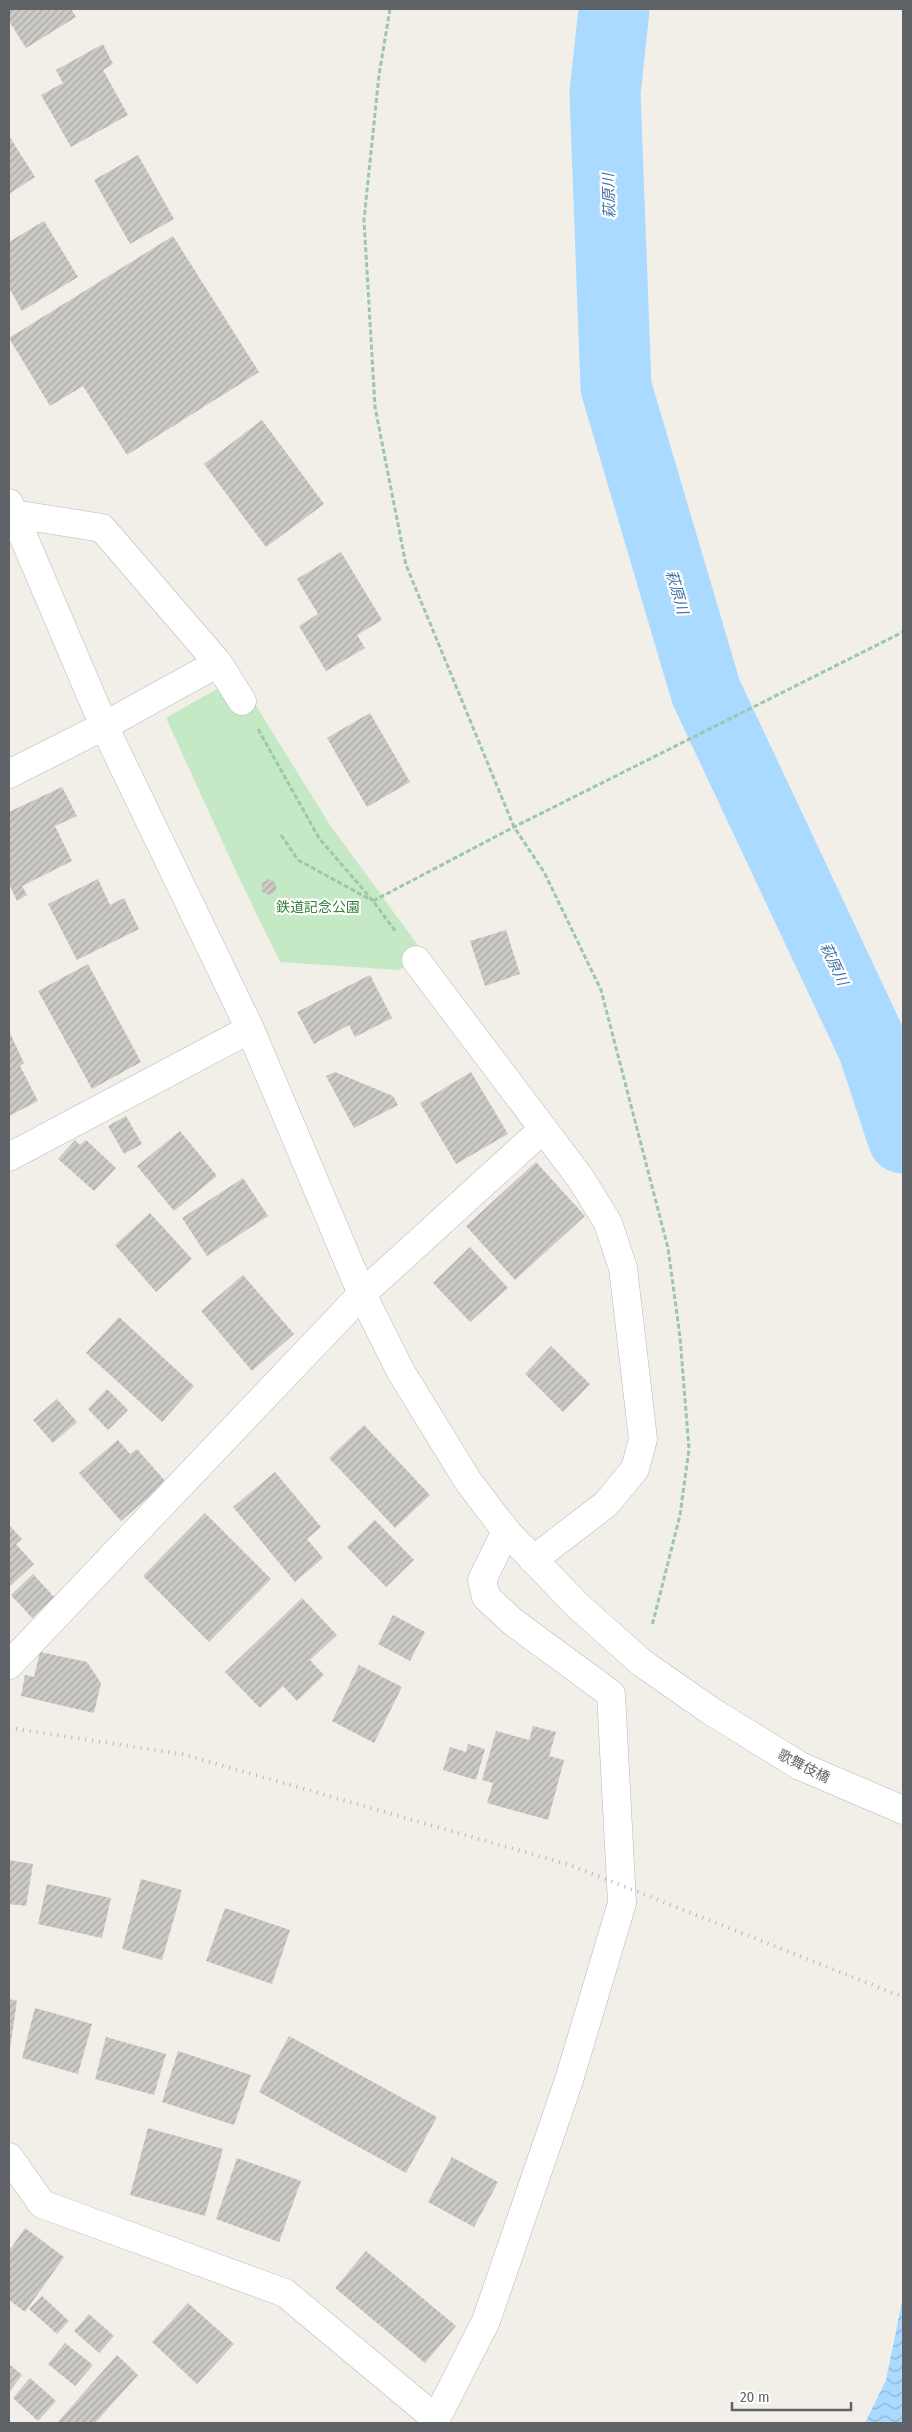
<svg xmlns="http://www.w3.org/2000/svg" width="912" height="2432" font-family="'Fira Sans Condensed','Noto Sans JP',sans-serif">
	<style>
		.park { fill: #c5e8c5 }
		.water { fill: url(#water-waves) }
		.lines { fill: none; stroke-linecap: round; stroke-linejoin: round }
		.river { stroke: #aadaff; stroke-width: 71 }
		.building { fill: url(#building-hatch) }
		.minor-casing { stroke: #b5b8bc; stroke-width: 29 }
		.tertiary-casing { stroke: #b5b8bc; stroke-width: 29 }
		.path { stroke: #9cc7a9; stroke-width: 3; stroke-dasharray: 5 2.5; stroke-linecap: butt }
		.minor { stroke: #fff; stroke-width: 28 }
		.tertiary { stroke: #fff; stroke-width: 28 }
		.rail { stroke: #b6b7b8; stroke-width: 4; stroke-dasharray: 1 6; stroke-linecap: butt }
		.labels { text-anchor: middle; stroke-width: 4.5; stroke-linejoin: round; paint-order: stroke }
		.park-label { font-size: 14px; fill: #348238; stroke: #fff }
		.street-label { font-size: 14px; fill: #5f6368; stroke: #fff }
		.water-label { font-size: 15px; font-style: italic; fill: #4174aa; stroke: #fff }
	</style>
	<defs>
		<pattern id="water-waves" width="16" height="10" patternUnits="userSpaceOnUse" patternTransform="scale(1.25)"><rect width="16" height="10" fill="#aadaff"/><path d="M0 5q4-4 8 0t8 0" fill="none" stroke="#8eb4d2"/></pattern>
		<pattern id="building-hatch" width="6" height="6" patternUnits="userSpaceOnUse" patternTransform="scale(1.25)"><rect width="6" height="6" fill="#cccac5"/><path d="M-1 1l2-2M0 6l6-6M5 7l2-2" fill="none" stroke="#a9a8a4"/></pattern>
	</defs>
	<rect width="100%" height="100%" fill="#f1efe8"/>
	<!-- park -->
	<path class="park" d="M 220,687 L 250,696 L 330,825 L 425,955 L 399,970 L 280,962 L 240,880 L 166,718 Z"/>
	<!-- water -->
	<path class="water" d="M 903,2297 L 903,2423 L 865,2423 L 886,2380 Z"/>
	<g class="lines">
		<!-- river -->
		<path class="river" d="M 614,9 L 605,93 L 616,387 L 706,692 L 873,1047 L 903,1138"/>
	</g>
	<!-- building -->
	<path class="building" d="M 9,9 L 71,9 L 76,17 L 26,48 L 9,21 Z
		M 103,44 L 113,64 L 103,70 L 128,115 L 71,147 L 41,95 L 63,83 L 56,70 Z
		M 9,136 L 35,177 L 9,194 Z
		M 138,155 L 174,219 L 130,244 L 94,180 Z
		M 44,221 L 78,277 L 22,311 L 9,288 L 9,242 Z
		M 173,236 L 259,372 L 127,455 L 83,386 L 50,406 L 9,338 Z
		M 262,420 L 324,504 L 266,547 L 204,464 Z
		M 341,552 L 382,620 L 357,635 L 365,648 L 326,671 L 299,626 L 318,614 L 297,579 Z
		M 370,713 L 410,782 L 367,807 L 327,738 Z
		M 62,787 L 77,816 L 55,826 L 72,861 L 22,886 L 27,895 L 17,901 L 9,884 L 9,812 Z
		M 98,879 L 110,905 L 124,898 L 139,929 L 77,960 L 48,904 Z
		M 269,879 L 276,883 L 276,891 L 269,895 L 262,892 L 262,883 Z
		M 506,930 L 520,974 L 485,986 L 470,941 Z
		M 88,964 L 141,1062 L 92,1089 L 38,991 Z
		M 370,975 L 392,1018 L 355,1037 L 349,1025 L 314,1044 L 297,1012 Z
		M 9,1031 L 24,1063 L 20,1066 L 38,1101 L 9,1116 Z
		M 335,1072 L 393,1096 L 398,1105 L 354,1128 L 326,1076 Z
		M 471,1072 L 508,1134 L 456,1164 L 420,1103 Z
		M 126,1116 L 142,1144 L 124,1154 L 108,1126 Z
		M 180,1131 L 217,1176 L 174,1211 L 137,1166 Z
		M 75,1140 L 80,1145 L 86,1140 L 116,1168 L 94,1191 L 58,1159 Z
		M 536,1162 L 585,1216 L 515,1280 L 466,1226 Z
		M 243,1178 L 268,1216 L 207,1256 L 182,1218 Z
		M 150,1213 L 192,1259 L 156,1292 L 115,1245 Z
		M 470,1247 L 508,1288 L 470,1322 L 433,1283 Z
		M 243,1275 L 294,1334 L 252,1371 L 201,1311 Z
		M 119,1317 L 194,1386 L 162,1422 L 86,1353 Z
		M 551,1346 L 590,1384 L 563,1412 L 525,1374 Z
		M 107,1389 L 128,1410 L 108,1430 L 88,1409 Z
		M 57,1399 L 77,1422 L 53,1443 L 33,1420 Z
		M 364,1425 L 430,1495 L 395,1528 L 329,1458 Z
		M 118,1440 L 130,1454 L 137,1449 L 166,1482 L 121,1521 L 79,1473 Z
		M 275,1472 L 321,1527 L 307,1539 L 323,1558 L 295,1582 L 233,1507 Z
		M 205,1513 L 271,1579 L 209,1642 L 143,1576 Z
		M 375,1520 L 414,1560 L 386,1587 L 347,1547 Z
		M 9,1525 L 22,1539 L 16,1544 L 34,1564 L 9,1587 Z
		M 33,1574 L 54,1597 L 32,1618 L 11,1595 Z
		M 302,1598 L 337,1635 L 310,1660 L 324,1675 L 297,1701 L 283,1686 L 260,1708 L 225,1672 Z
		M 393,1615 L 425,1632 L 410,1661 L 378,1644 Z
		M 40,1652 L 87,1662 L 101,1683 L 94,1713 L 21,1696 L 25,1675 L 34,1677 Z
		M 359,1665 L 402,1687 L 374,1743 L 332,1721 Z
		M 533,1726 L 556,1732 L 549,1756 L 564,1760 L 548,1820 L 487,1803 L 493,1783 L 482,1780 L 496,1731 L 529,1740 Z
		M 468,1744 L 485,1749 L 476,1780 L 443,1770 L 450,1747 L 466,1752 Z
		M 9,1860 L 33,1864 L 26,1906 L 9,1904 Z
		M 141,1879 L 182,1890 L 162,1960 L 122,1949 Z
		M 47,1884 L 111,1898 L 102,1938 L 38,1924 Z
		M 225,1908 L 290,1930 L 272,1984 L 206,1961 Z
		M 9,1999 L 17,2001 L 10,2049 L 9,2049 Z
		M 35,2008 L 92,2024 L 78,2074 L 22,2058 Z
		M 289,2036 L 437,2117 L 406,2173 L 259,2092 Z
		M 106,2037 L 166,2054 L 154,2095 L 95,2079 Z
		M 178,2051 L 251,2075 L 234,2125 L 162,2102 Z
		M 148,2128 L 223,2149 L 205,2216 L 130,2195 Z
		M 452,2157 L 498,2182 L 474,2227 L 428,2202 Z
		M 237,2158 L 301,2181 L 279,2242 L 216,2219 Z
		M 25,2228 L 64,2257 L 25,2312 L 9,2300 L 9,2251 Z
		M 366,2251 L 456,2326 L 425,2363 L 335,2288 Z
		M 42,2296 L 69,2321 L 57,2334 L 29,2309 Z
		M 188,2303 L 234,2344 L 197,2384 L 152,2342 Z
		M 89,2314 L 114,2336 L 99,2353 L 74,2331 Z
		M 65,2343 L 93,2365 L 75,2386 L 48,2364 Z
		M 117,2355 L 138,2375 L 95,2423 L 57,2423 Z
		M 9,2364 L 22,2375 L 9,2392 Z
		M 30,2378 L 56,2401 L 38,2421 L 13,2398 Z"/>
	<g class="lines">
		<defs>
			<path id="minor" d="M 14,514 L 102,528 L 218,663 L 242,701
				M 9,774 L 104,726 L 218,663
				M 416,960 L 581,1179 L 608,1223 L 623,1268 L 643,1439 L 635,1469 L 606,1504 L 533,1560
				M 9,1157 L 250,1029
				M 9,1665 L 362,1294 L 542,1130
				M 9,2157 L 42,2204 L 285,2293 L 435,2418
				M 434,2423 L 486,2321 L 569,2080 L 622,1903 L 611,1694 L 513,1622 L 486,1597 L 482,1580 L 506,1531"/>
			<path id="tertiary" d="M 9,503 L 104,726 L 250,1029 L 362,1294 L 401,1372 L 468,1481 L 506,1531 L 577,1605 L 642,1663 L 711,1711 L 800,1766 L 903,1810"/>
		</defs>
		<!-- minor casing -->
		<use href="#minor" class="minor-casing"/>
		<!-- tertiary casing -->
		<use href="#tertiary" class="tertiary-casing"/>
		<!-- path -->
		<path class="path" d="M 390,9 L 379,75 L 364,220 L 375,407 L 406,565 L 514,827 L 544,872 L 601,990 L 668,1248 L 680,1337 L 689,1449 L 680,1515 L 652,1626
			M 258,729 L 319,838 L 373,901 L 396,932
			M 281,835 L 298,860 L 371,900
			M 373,901 L 514,827 L 903,632"/>
		<!-- minor -->
		<use href="#minor" class="minor"/>
		<!-- tertiary -->
		<use href="#tertiary" class="tertiary"/>
		<!-- rail -->
		<path class="rail" d="M 9,1728 L 182,1754 L 570,1865 L 903,1997"/>
	</g>
	<g class="labels">
		<!-- park labels -->
		<g class="park-label">
			<text x="318" y="912">鉄道記念公園</text>
		</g>
		<!-- street labels -->
		<g class="street-label">
			<text transform="translate(804 1766) rotate(27)" y="5">歌舞伎橋</text>
		</g>
		<!-- water labels -->
		<g class="water-label">
			<text transform="translate(609 196) rotate(-92)" y="5">萩原川</text>
			<text transform="translate(677 592) rotate(74)" y="5">萩原川</text>
			<text transform="translate(834 964) rotate(65)" y="5">萩原川</text>
		</g>
	</g>
	<!-- border -->
	<rect width="912" height="2432" fill="none" stroke="#5f6368" stroke-width="20"/>
	<!-- scale -->
	<path d="M732 2402v8h119v-8" fill="none" stroke="#5f6368" stroke-width="2.5"/>
	<text x="740" y="2402" font-size="15" fill="#5f6368" stroke="#ffffff" stroke-width="4" paint-order="stroke">20 m</text>
</svg>
